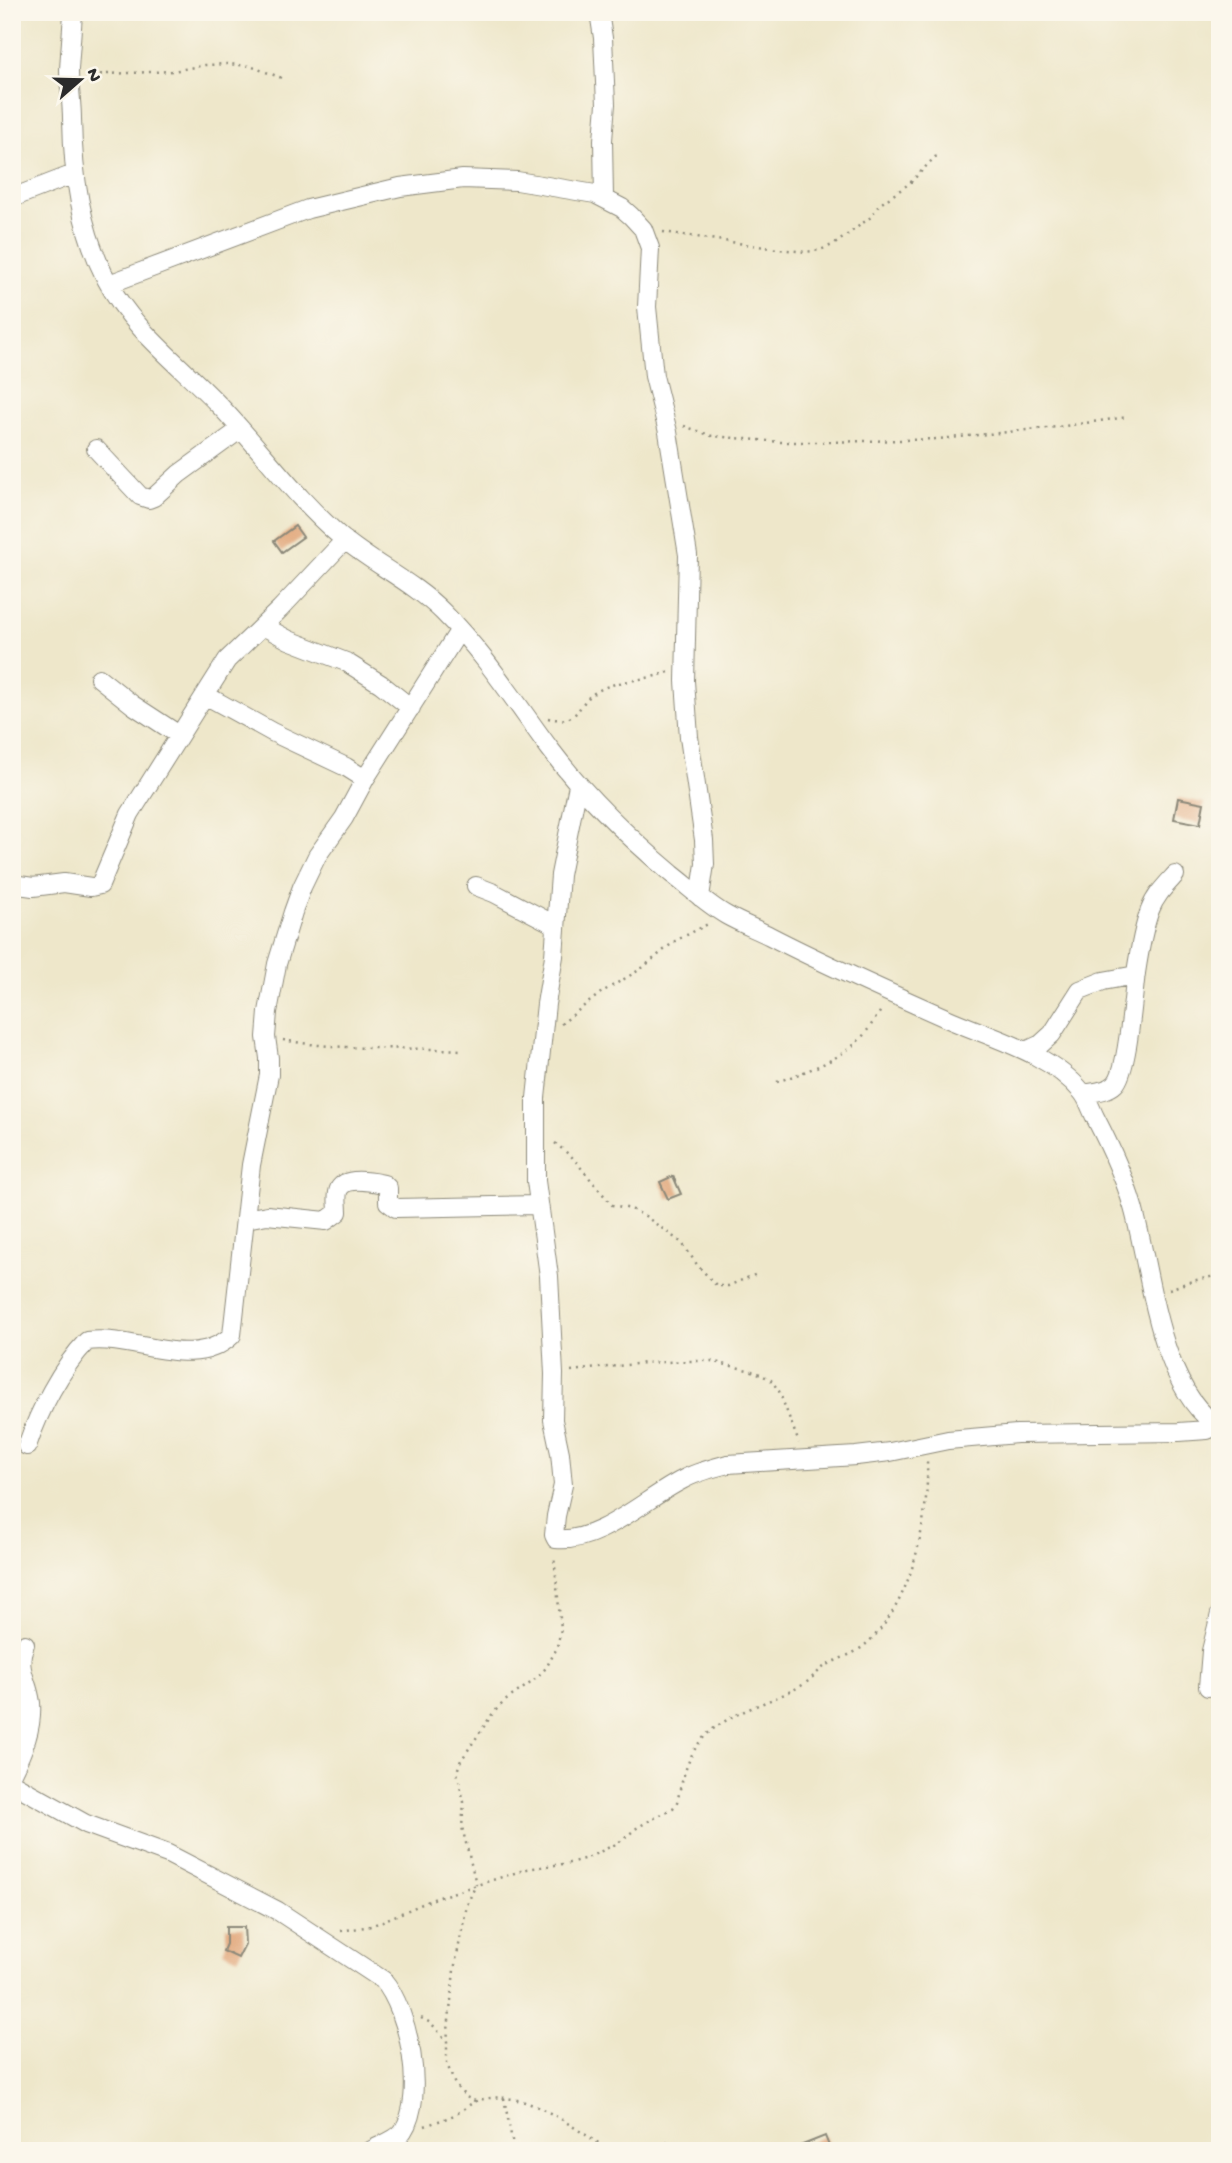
<svg xmlns="http://www.w3.org/2000/svg" width="1232" height="2163" font-family="'Gochi Hand',sans-serif">
	<style>
		.building { fill: #e0a375 }
		.lines { fill: none; stroke-linecap: round; stroke-linejoin: round }
		.street-casing { stroke: #8c897a; stroke-width: 20 }
		.path { stroke: #8c897a; stroke-width: 2.5; stroke-dasharray: 2 5; stroke-linecap: butt }
		.street { stroke: #fff; stroke-width: 18 }
	</style>
	<rect width="100%" height="100%" fill="#fbf7ec"/>
	<filter id="ink" filterUnits="userSpaceOnUse"><feTurbulence type="fractalNoise" baseFrequency=".0143" numOctaves="2"/><feDisplacementMap in="SourceGraphic" scale="14" xChannelSelector="R" yChannelSelector="G"/><feConvolveMatrix kernelMatrix="1 2 1 2 8 2 1 2 1" color-interpolation-filters="sRGB"/></filter>
	<filter id="wash" filterUnits="userSpaceOnUse"><feTurbulence type="fractalNoise" baseFrequency=".00686" numOctaves="4" result="noise"/><feDisplacementMap in="SourceGraphic" scale="28" xChannelSelector="R" yChannelSelector="G"/><feGaussianBlur stdDeviation="1.57" result="paint"/><feColorMatrix in="noise" values="0 0 0 0 0 0 0 0 0 0 0 0 0 0 0 0 0 1.4 0 .05"/><feComposite in="paint" operator="in"/></filter>
	<g filter="url(#wash)">
		<rect width="100%" height="100%" fill="#eee7ca"/>
		<g id="blocks">
			<!-- building -->
			<path class="building" d="M 295,526 L 303,537 L 282,552 L 274,541 Z
				M 1178,798 L 1204,803 L 1200,824 L 1174,819 Z
				M 673,1176 L 681,1194 L 668,1199 L 660,1182 Z
				M 226,1927 L 244,1927 L 245,1944 L 238,1958 L 223,1951 L 226,1944 Z
				M 825,2136 L 831,2151 L 790,2151 L 790,2150 Z"/>
		</g>
	</g>
	<g filter="url(#ink)">
		<use href="#blocks" fill-opacity="0" stroke="#8c897a" stroke-width="2"/>
		<g class="lines">
			<defs>
				<path id="street" d="M 73,12 C 72,32 70,51 69,70 C 69,87 72,103 72,119 C 73,175 80,228 106,279 C 131,328 178,363 216,402 C 259,446 294,497 341,537 C 373,564 413,582 443,612 C 484,653 516,703 550,749 C 586,797 627,836 672,874 C 690,888 707,904 726,915 C 740,923 756,929 770,936 C 828,966 887,992 946,1018 C 991,1038 1049,1052 1082,1092 C 1088,1099 1091,1109 1095,1117 C 1110,1146 1124,1176 1133,1207 C 1151,1270 1159,1392 1220,1427
					M 599,12 L 603,38 L 606,104 L 603,140 L 604,198
					M 12,198 L 74,174
					M 109,284 L 308,209 L 400,187 L 463,179 L 517,181 L 595,194 L 622,208 L 631,216 L 643,229 L 650,248 L 647,307 L 654,376 L 668,432 L 688,555 L 685,681 L 689,737 L 704,840 L 705,864 L 700,897
					M 96,449 L 140,496 L 149,499 L 154,497 L 179,474 L 241,429
					M 263,626 L 289,640 L 346,662 L 381,684 L 411,708
					M 99,678 L 133,705 L 179,735
					M 205,695 L 272,732 L 346,767 L 365,779
					M 578,785 L 560,875 L 554,956 L 546,1004 L 536,1098 L 536,1181 L 549,1276 L 554,1374 L 553,1420 L 560,1453 L 563,1485 L 556,1516 L 554,1535 L 556,1539 C 598,1544 646,1498 682,1480 C 696,1472 713,1468 728,1464 L 856,1456 L 890,1452 L 948,1440 L 1017,1434 L 1179,1432 L 1207,1430 L 1216,1426
					M 12,884 L 33,887 L 64,883 L 91,887 L 100,885 L 130,814 L 227,660 L 280,609 L 345,540
					M 476,886 L 494,893 L 555,925
					M 1026,1051 L 1041,1044 L 1052,1034 L 1080,990 L 1103,981 L 1136,975
					M 1084,1094 C 1094,1092 1108,1091 1115,1084 C 1128,1072 1133,994 1136,973 C 1139,953 1143,929 1150,910 C 1155,896 1165,886 1175,875
					M 246,1219 L 267,1215 L 326,1221 L 338,1212 C 338,1205 336,1195 339,1189 C 346,1176 373,1182 384,1184 L 388,1188 L 388,1202 L 396,1208 L 538,1205
					M 27,1446 C 39,1411 61,1368 87,1341 C 133,1334 193,1373 232,1335 L 251,1165 L 269,1075 L 269,1058 L 266,1037 L 268,1012 L 277,964 L 293,912 L 302,887 L 317,856 L 344,818 L 365,779 L 459,631
					M 1208,1687 L 1211,1651 L 1220,1614
					M 12,1773 C 23,1751 33,1728 31,1703 C 28,1679 15,1669 25,1644
					M 12,1783 L 86,1824 L 168,1854 L 278,1911 L 383,1980 C 409,2010 426,2096 403,2131 C 397,2140 380,2145 370,2151"/>
			</defs>
			<!-- street casing -->
			<use href="#street" class="street-casing"/>
			<!-- path -->
			<path class="path" d="M 86,75 L 173,71 L 205,65 L 228,64 L 250,66 L 282,78
				M 663,232 L 778,249 L 806,252 L 820,250 L 835,244 L 871,217 L 879,205 L 910,183 L 935,157 L 941,155
				M 684,426 L 712,436 L 781,442 L 829,442 L 939,439 L 1057,427 L 1128,417
				M 548,718 C 582,725 574,705 596,692 C 617,679 646,681 669,672
				M 561,1024 L 602,992 L 641,969 L 675,941 L 708,924
				M 283,1040 C 342,1051 402,1047 461,1050
				M 777,1082 C 806,1071 837,1062 860,1039 C 869,1030 875,1018 883,1008
				M 555,1143 L 572,1157 L 612,1205 L 631,1209 L 645,1216 L 682,1243 L 698,1266 L 717,1286 L 728,1286 L 759,1273
				M 1169,1289 L 1192,1281 L 1220,1275
				M 571,1371 L 644,1363 L 691,1361 L 711,1361 L 756,1372 L 771,1380 L 779,1391 L 799,1443
				M 341,1931 L 371,1926 L 436,1898 L 527,1869 L 569,1863 L 587,1858 L 618,1843 L 638,1827 L 673,1808 C 679,1802 678,1796 680,1789 C 685,1770 691,1750 705,1736 C 730,1712 769,1703 799,1687 C 809,1682 816,1673 824,1667 C 838,1658 854,1655 866,1644 C 912,1605 929,1520 927,1462
				M 421,2018 L 431,2023 L 447,2041
				M 504,2098 L 514,2151
				M 475,2101 L 466,2097 L 455,2085 L 447,2064 L 447,2041 L 454,1970 L 467,1905 L 476,1884 L 462,1827 L 464,1802 L 457,1772 L 460,1762 L 493,1713 L 505,1701 L 532,1682 L 546,1668 L 557,1648 L 561,1629 L 554,1556
				M 425,2126 C 435,2122 446,2119 456,2114 C 464,2110 470,2103 479,2100 C 528,2087 572,2129 612,2151
				M 639,2151 L 670,2142 L 738,2151"/>
			<!-- street -->
			<use href="#street" class="street"/>
		</g>
	</g>
	<!-- margin -->
	<rect width="1232" height="2163" fill="none" stroke="#fbf7ec" stroke-width="42"/>
	<!-- north arrow -->
	<g transform="translate(80 80) rotate(70)" stroke="#fbf7ec" stroke-width="5" paint-order="stroke">
	<path d="M0-5L12 26L0 18L-12 26Z" fill="#2b2b2b"/>
	<text y="-10" font-size="19" font-weight="bold" text-anchor="middle" fill="#2b2b2b">N</text>
	</g>
</svg>
